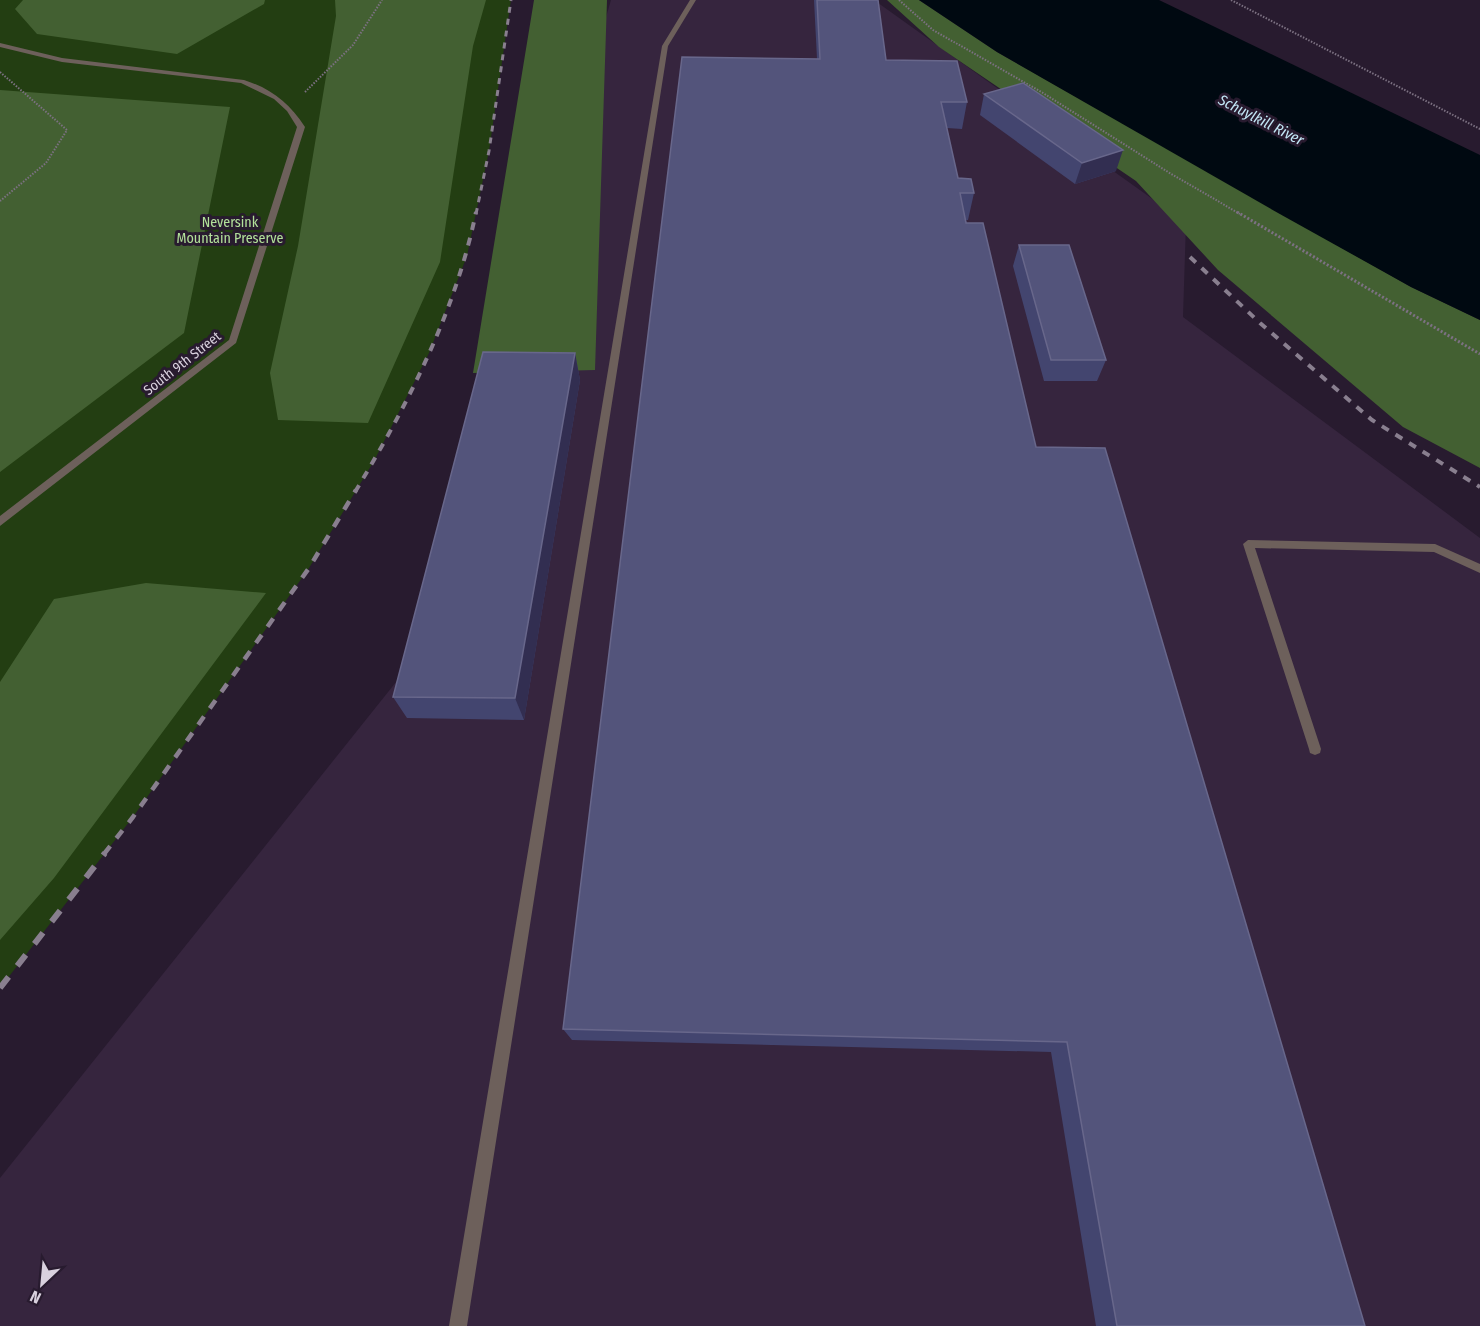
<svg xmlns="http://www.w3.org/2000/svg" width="1480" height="1326" font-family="'Fira Sans Condensed',sans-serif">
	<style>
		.built { fill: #36253e }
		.green { fill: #233e12 }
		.forest { fill: #436032 }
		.water { fill: #000911 }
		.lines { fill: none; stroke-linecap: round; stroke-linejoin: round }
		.path-far1 { stroke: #7c7182; stroke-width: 2; stroke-dasharray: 1.5 1.5; stroke-linecap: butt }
		.path { stroke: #7c7182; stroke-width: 3; stroke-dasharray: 2 2; stroke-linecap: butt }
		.service { fill: #6d605b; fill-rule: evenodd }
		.minor { fill: #6d605b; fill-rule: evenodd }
		.rail-far3 { stroke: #897f8f; stroke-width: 3; stroke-dasharray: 6 6; stroke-linecap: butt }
		.rail-far2 { stroke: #897f8f; stroke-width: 4; stroke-dasharray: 8 8; stroke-linecap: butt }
		.rail-far1 { stroke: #897f8f; stroke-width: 4.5; stroke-dasharray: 10 10; stroke-linecap: butt }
		.rail { stroke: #897f8f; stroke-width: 6; stroke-dasharray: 14 14; stroke-linecap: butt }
		.wall { fill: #43456f }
		.shaded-wall { fill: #322e51 }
		.building { fill: #53547b; stroke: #68678b; stroke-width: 1.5 }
		.labels { text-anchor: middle; stroke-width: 6; stroke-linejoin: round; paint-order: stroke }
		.far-park-label { font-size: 14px; fill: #b2e19a; stroke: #281b2f }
		.far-street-label { font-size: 14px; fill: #d9d1de; stroke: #281b2f }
		.far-water-label { font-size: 15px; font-style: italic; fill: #c3e7f6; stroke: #281b2f }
	</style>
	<rect width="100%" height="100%" fill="#281b2f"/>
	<!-- built -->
	<path class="built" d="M 611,0 L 874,0 L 1186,223 L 1183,317 L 1480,538 L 1480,1326 L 0,1326 L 0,1178 L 424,647 Z"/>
	<!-- green -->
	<path class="green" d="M 0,0 L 511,0 L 489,151 L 467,256 L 429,353 L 374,461 L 309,568 L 133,817 L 0,988 Z"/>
	<!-- forest -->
	<path class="forest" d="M 23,0 L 265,0 L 264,4 L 177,54 L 37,34 L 15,9 Z
		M 335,0 L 486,0 L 473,46 L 440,262 L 368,423 L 278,420 L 270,373 L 298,246 L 336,16 Z
		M 534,0 L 607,0 L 595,370 L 473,373 Z
		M 887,0 L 919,0 L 997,52 L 1411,287 L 1480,320 L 1480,468 L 1403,427 L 1218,270 L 1136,181 L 939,47 Z
		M 0,90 L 230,107 L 184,333 L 0,472 Z
		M 146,583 L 266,593 L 54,878 L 0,940 L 0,682 L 54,599 Z"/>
	<!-- water -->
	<path class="water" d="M 919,0 L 1159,0 L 1480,155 L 1480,320 L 1411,287 L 1278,213 L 997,52 Z"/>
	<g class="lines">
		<!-- path-far1 -->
		<path class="path-far1" d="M 899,0 L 933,30 L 1043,93 L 1168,172 L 1240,214
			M 1231,0 L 1480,129
			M 0,72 L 67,130 L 46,163 L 0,201
			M 305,92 L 353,45 L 382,0"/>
		<!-- path -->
		<path class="path" d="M 1237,212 L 1480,354"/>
		<!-- service -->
		<path class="service" d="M 690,0 L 696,0 L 668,46 L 467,1326 L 449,1326 L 662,46 Z
			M 1248,540 L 1435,544 L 1480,564 L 1480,573 L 1434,552 L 1255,548 L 1321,749 L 1320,753 L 1315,755 L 1310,753 L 1309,749 L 1243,544 Z"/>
		<!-- minor -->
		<path class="minor" d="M 0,43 L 62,58 L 244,80 C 272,89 289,103 305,127 L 236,343 L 0,526 L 0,516 L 229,340 L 297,127 L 287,111 L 274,99 L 241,83 L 62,62 L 0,47 Z"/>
		<!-- rail-far3 -->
		<path class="rail-far3" d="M 476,214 L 489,151 L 511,0"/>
		<!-- rail-far2 -->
		<path class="rail-far2" d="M 1190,257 L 1260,323 L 1372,420 L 1480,487
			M 355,492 C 407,406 456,311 476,212"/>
		<!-- rail-far1 -->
		<path class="rail-far1" d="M 104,854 L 133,817 L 309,568 L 356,490"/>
		<!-- rail -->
		<path class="rail" d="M 0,988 L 105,853"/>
	</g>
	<!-- wall -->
	<path class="wall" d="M 814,0 L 878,0 L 886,60 L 967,102 L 962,129 L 947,128 L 958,178 L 974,193 L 968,220 L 966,220 L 1036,447 L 1365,1326 L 1096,1326 L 1051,1052 L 572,1040 L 563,1029 L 817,59 Z
		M 984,94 L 1116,171 L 1075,184 L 980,115 Z
		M 1019,245 L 1106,360 L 1097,381 L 1044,381 L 1013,266 Z
		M 575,353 L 580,380 L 524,720 L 407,718 L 393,697 Z"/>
	<!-- shaded-wall -->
	<path class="shaded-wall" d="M 1123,150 L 1116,171 L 1075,184 L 1082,163 Z
		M 575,353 L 580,380 L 524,720 L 515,698 Z"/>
	<!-- building -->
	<path class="building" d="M 817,0 L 878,0 L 886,60 L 957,61 L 967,102 L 941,102 L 958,178 L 971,179 L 974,193 L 960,193 L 966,223 L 983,223 L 1036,447 L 1105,448 L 1365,1326 L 1117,1326 L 1067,1042 L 563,1029 L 682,57 L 820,59 Z
		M 1023,83 L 1123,150 L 1082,163 L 984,94 Z
		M 1019,245 L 1069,245 L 1106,360 L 1051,360 Z
		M 483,352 L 575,353 L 515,698 L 393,697 Z"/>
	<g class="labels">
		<!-- far-park labels -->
		<g class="far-park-label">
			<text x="230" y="227">Neversink<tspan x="230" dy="16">Mountain Preserve</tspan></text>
		</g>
		<!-- far-street labels -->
		<g class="far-street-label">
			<text transform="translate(182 363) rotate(-38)" y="5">South 9th Street</text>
		</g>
		<!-- far-water labels -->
		<g class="far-water-label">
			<text transform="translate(1261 120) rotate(27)" y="5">Schuylkill River</text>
		</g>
	</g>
	<!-- north arrow -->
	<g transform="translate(42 1284) rotate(206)" stroke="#281b2f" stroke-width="4.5" paint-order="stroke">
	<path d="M0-4.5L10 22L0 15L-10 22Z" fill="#d9d1de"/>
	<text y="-9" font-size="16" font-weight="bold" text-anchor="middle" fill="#d9d1de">N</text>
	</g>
</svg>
